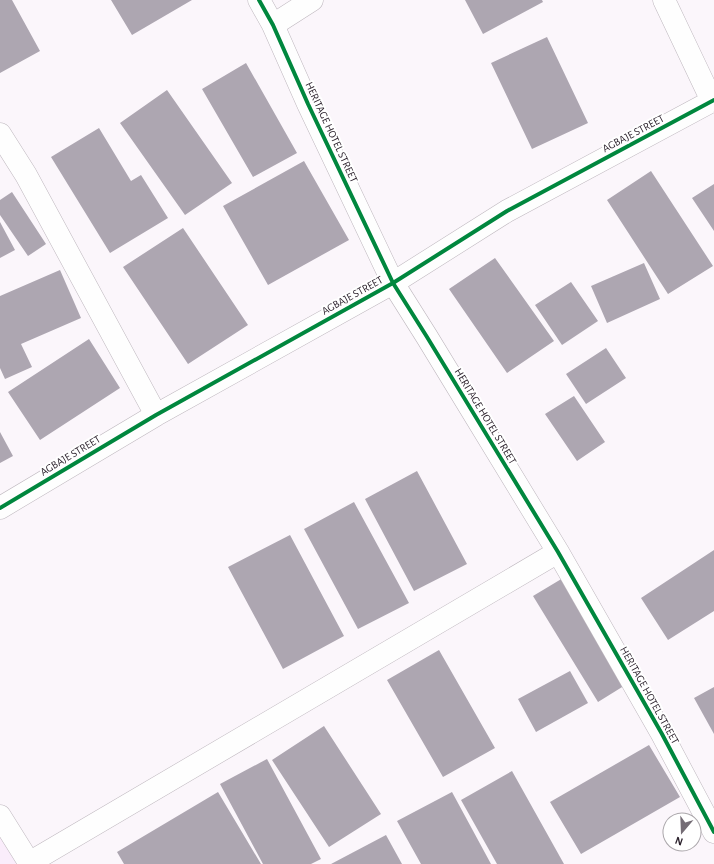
<svg xmlns="http://www.w3.org/2000/svg" width="714" height="864" font-family="'Alegreya Sans',sans-serif">
	<style>
		.built { fill: #faedfb }
		.building { fill: #ada6b1 }
		.lines { fill: none; stroke-linecap: round; stroke-linejoin: round }
		.street-casing { stroke: #beb7be; stroke-width: 23 }
		.street { stroke: #fefefe; stroke-width: 22 }
		.cycleway-casing { stroke: #fff; stroke-width: 6 }
		.cycleway { stroke: #00873e; stroke-width: 4 }
		.labels { text-anchor: middle; stroke-width: 4; stroke-linejoin: round; paint-order: stroke }
		.street-label { font-size: 11px; fill: #2c222d; stroke: #fff }
	</style>
	<rect width="100%" height="100%" fill="#fbf6fb"/>
	<!-- built -->
	<path class="built" d="M 0,836 L 17,864 L 0,864 Z"/>
	<!-- building -->
	<path class="building" d="M 0,0 L 12,0 L 40,51 L 0,73 Z
		M 111,0 L 192,0 L 132,35 Z
		M 465,0 L 542,0 L 543,2 L 483,34 Z
		M 547,37 L 588,123 L 532,149 L 491,63 Z
		M 246,63 L 297,153 L 253,177 L 202,89 Z
		M 167,90 L 232,183 L 185,215 L 120,123 Z
		M 99,128 L 131,181 L 141,175 L 168,218 L 110,253 L 51,157 Z
		M 304,161 L 349,240 L 268,285 L 223,206 Z
		M 651,171 L 713,266 L 668,294 L 607,200 Z
		M 714,184 L 714,231 L 692,198 Z
		M 12,192 L 46,244 L 28,256 L 0,215 L 0,200 Z
		M 0,222 L 15,250 L 0,258 Z
		M 183,228 L 248,325 L 188,364 L 123,267 Z
		M 495,258 L 554,341 L 507,373 L 449,289 Z
		M 644,263 L 660,299 L 607,323 L 591,286 Z
		M 60,270 L 81,318 L 21,344 L 32,367 L 5,379 L 0,368 L 0,296 Z
		M 571,282 L 598,321 L 562,345 L 535,305 Z
		M 89,339 L 120,388 L 40,440 L 8,392 Z
		M 606,348 L 626,378 L 586,404 L 566,374 Z
		M 574,396 L 605,442 L 577,461 L 545,414 Z
		M 0,432 L 13,456 L 0,463 Z
		M 417,471 L 467,564 L 414,591 L 365,499 Z
		M 354,502 L 409,603 L 358,629 L 304,529 Z
		M 290,535 L 344,636 L 283,669 L 228,567 Z
		M 714,550 L 714,611 L 668,640 L 641,598 Z
		M 563,578 L 627,684 L 598,702 L 533,596 Z
		M 439,650 L 495,748 L 443,777 L 387,680 Z
		M 570,671 L 588,703 L 536,732 L 518,699 Z
		M 714,687 L 714,734 L 694,698 Z
		M 324,726 L 381,814 L 329,847 L 272,760 Z
		M 649,745 L 680,797 L 581,854 L 550,802 Z
		M 267,759 L 321,859 L 311,864 L 263,864 L 220,784 Z
		M 512,771 L 564,864 L 497,864 L 461,800 Z
		M 218,792 L 261,864 L 124,864 L 117,852 Z
		M 452,792 L 491,864 L 421,864 L 397,821 Z
		M 386,835 L 402,864 L 331,864 Z"/>
	<g class="lines">
		<defs>
			<path id="street" d="M 259,0 L 273,25 L 308,104 L 393,283 L 427,337 L 558,552 L 662,734 L 714,832
				M 664,0 L 712,101
				M 273,25 L 312,0
				M 0,134 L 26,175 L 156,415
				M 0,508 L 156,415 L 393,283 L 507,211 L 714,100
				M 0,816 L 30,864
				M 29,863 L 558,552"/>
		</defs>
		<!-- street casing -->
		<use href="#street" class="street-casing"/>
		<!-- street -->
		<use href="#street" class="street"/>
		<defs>
			<path id="cycleway" d="M 259,0 L 273,25 L 308,104 L 393,283 L 427,337 L 558,552 L 662,734 L 714,832
				M 0,508 L 156,415 L 393,283 L 507,211 L 714,100"/>
		</defs>
		<!-- cycleway casing -->
		<use href="#cycleway" class="cycleway-casing"/>
		<!-- cycleway -->
		<use href="#cycleway" class="cycleway"/>
	</g>
	<g class="labels">
		<!-- street labels -->
		<g class="street-label">
			<text transform="translate(332 132) rotate(65)" y="4">HERITAGE HOTEL STREET</text>
			<text transform="translate(633 133) rotate(-28)" y="4">AGBAJE STREET</text>
			<text transform="translate(352 295) rotate(-29)" y="4">AGBAJE STREET</text>
			<text transform="translate(486 416) rotate(59)" y="4">HERITAGE HOTEL STREET</text>
			<text transform="translate(70 455) rotate(-31)" y="4">AGBAJE STREET</text>
			<text transform="translate(650 695) rotate(61)" y="4">HERITAGE HOTEL STREET</text>
		</g>
	</g>
	<!-- north arrow -->
	<g transform="translate(682 832) rotate(199)"><circle r="19" fill="#ffffff" stroke="#aba7ab"/>
	<path d="M0-3L7 15L0 10L-7 15Z" fill="#746c75"/>
	<text y="-6" font-size="11" font-weight="bold" text-anchor="middle" fill="#2c222d">N</text>
	</g>
</svg>
